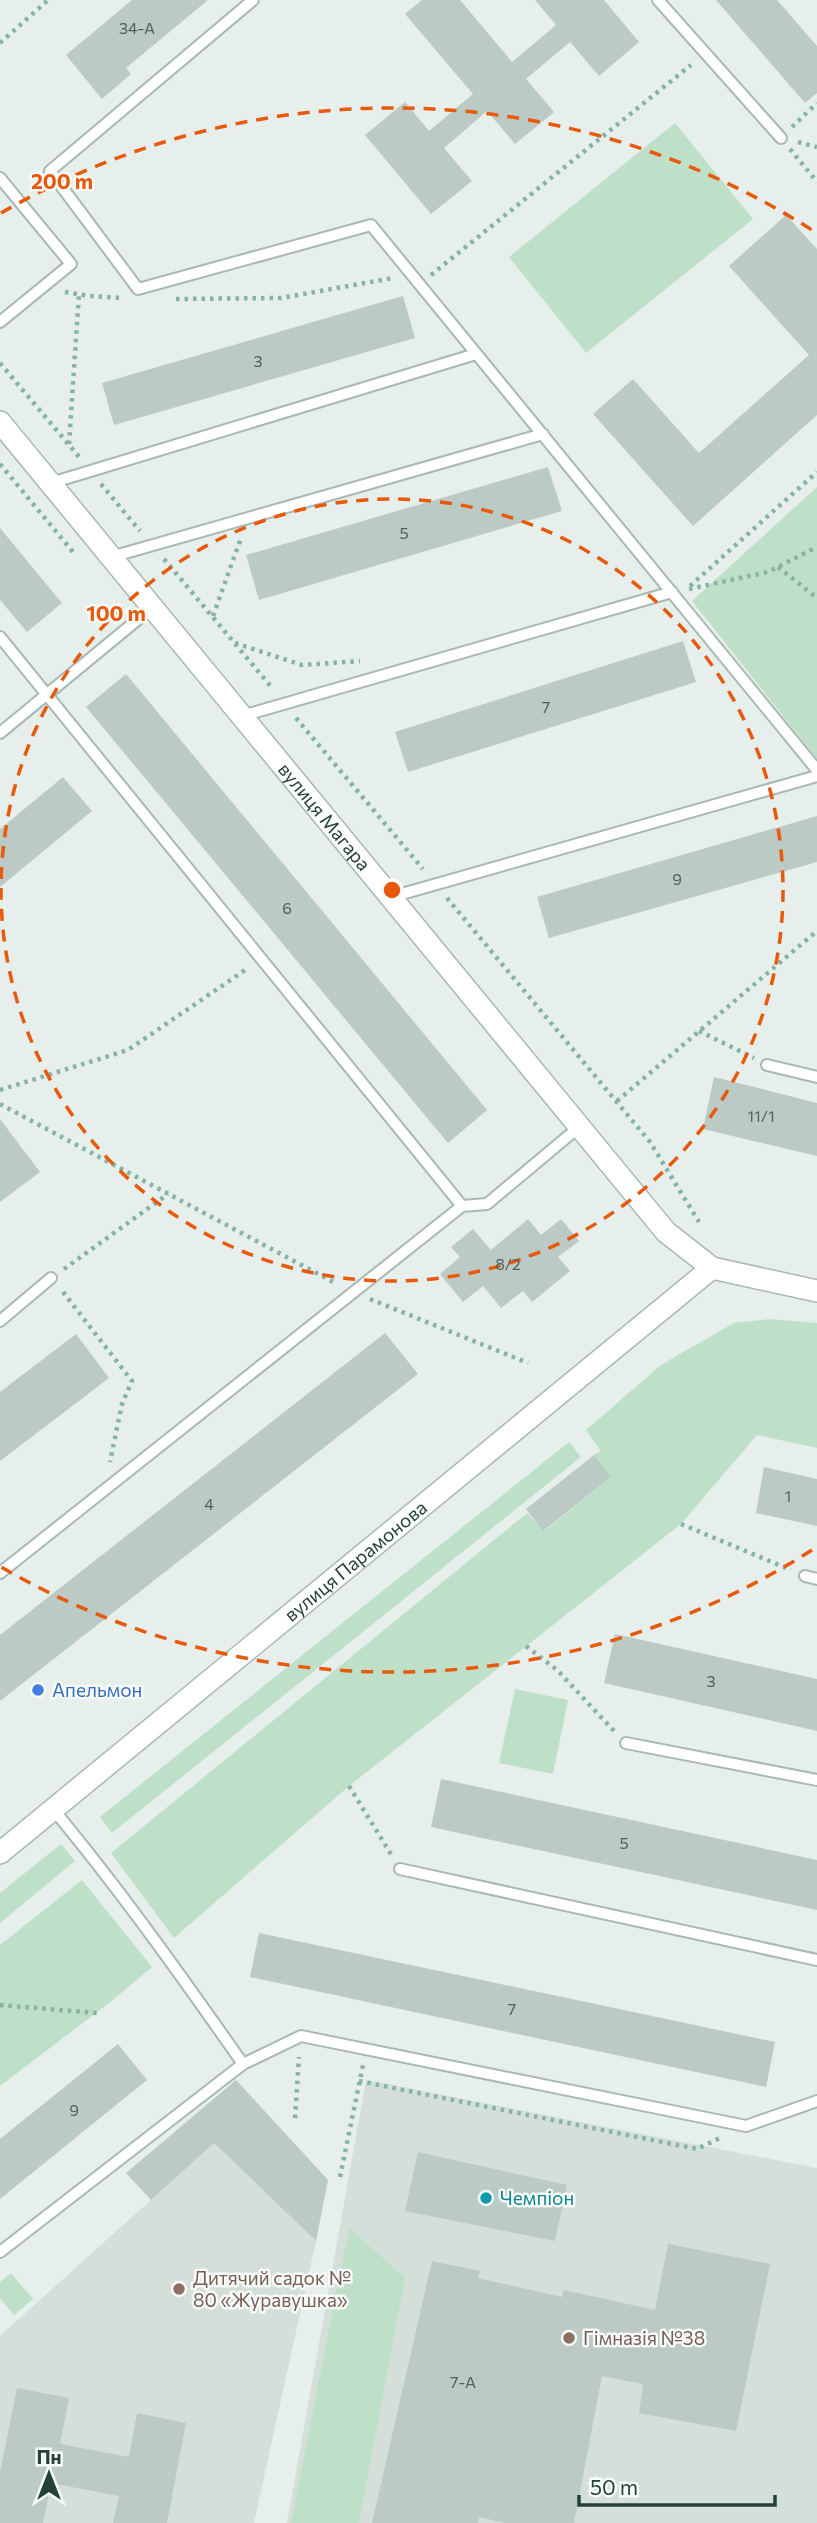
<svg xmlns="http://www.w3.org/2000/svg" width="817" height="2523" font-family="Commissioner,sans-serif">
	<style>
		.built { fill: #d4dfda }
		.green { fill: #bfe0c8 }
		.building { fill: #bbcac4 }
		.lines { fill: none; stroke-linecap: round; stroke-linejoin: round }
		.service-casing { stroke: #a8b8b2; stroke-width: 14 }
		.minor-casing { stroke: #a8b8b2; stroke-width: 24 }
		.path { stroke: #86b3a5; stroke-width: 4.5; stroke-dasharray: 3.5 5; stroke-linecap: butt }
		.service { stroke: #fff; stroke-width: 10 }
		.minor { stroke: #fff; stroke-width: 21 }
		.ring { fill: none; stroke: #e8590c; stroke-width: 3.5; stroke-dasharray: 12 9 }
		.shop-dot { fill: #3f7fe0; stroke: #f7fbf9; stroke-width: 2.5 }
		.culture-dot { fill: #0f9aa8; stroke: #f7fbf9; stroke-width: 2.5 }
		.education-dot { fill: #8d6e63; stroke: #f7fbf9; stroke-width: 2.5 }
		.labels { text-anchor: middle; stroke-width: 5; stroke-linejoin: round; paint-order: stroke }
		.number-label { font-size: 16px; fill: #4a645c }
		.street-label { font-size: 19px; fill: #24423a; stroke: #f7fbf9 }
		.shop-label { font-size: 19px; fill: #366cbe; stroke: #f7fbf9; text-anchor: start }
		.culture-label { font-size: 19px; fill: #0d838f; stroke: #f7fbf9; text-anchor: start }
		.education-label { font-size: 19px; fill: #785e54; stroke: #f7fbf9; text-anchor: start }
		.centre { fill: #e8590c; stroke: #f7fbf9; stroke-width: 3.5 }
		.ring-label { font-size: 21px; text-anchor: middle; font-weight: bold; fill: #e8590c; stroke: #f7fbf9; stroke-width: 5; stroke-linejoin: round; paint-order: stroke }
	</style>
	<rect width="100%" height="100%" fill="#e6efeb"/>
	<!-- built -->
	<path class="built" d="M 366,2080 L 817,2168 L 817,2523 L 287,2523 Z
		M 214,2143 L 316,2241 L 254,2523 L 0,2523 L 0,2336 Z"/>
	<!-- green -->
	<path class="green" d="M 675,123 L 753,219 L 586,353 L 509,257 Z
		M 817,487 L 817,759 L 692,601 Z
		M 770,1319 L 817,1323 L 817,1448 L 757,1435 L 681,1524 L 349,1786 L 174,1938 L 111,1853 L 527,1513 L 544,1531 L 611,1477 L 594,1455 L 601,1451 L 586,1430 L 661,1365 L 678,1355 L 734,1323 Z
		M 569,1442 L 581,1457 L 112,1833 L 100,1817 Z
		M 515,1689 L 568,1700 L 553,1774 L 499,1763 Z
		M 61,1844 L 75,1861 L 0,1923 L 0,1893 Z
		M 82,1880 L 152,1967 L 109,2003 L 0,2086 L 0,1945 Z
		M 349,2228 L 405,2278 L 359,2523 L 291,2523 Z
		M 11,2273 L 33,2299 L 14,2315 L 0,2298 L 0,2282 Z"/>
	<!-- building -->
	<path class="building" d="M 132,0 L 208,0 L 126,68 L 131,74 L 102,99 L 66,55 Z
		M 422,0 L 460,0 L 512,62 L 556,25 L 535,0 L 604,0 L 639,42 L 599,76 L 570,42 L 526,79 L 554,112 L 515,144 L 487,111 L 444,148 L 472,181 L 431,214 L 365,135 L 405,102 L 429,131 L 473,94 L 405,14 Z
		M 716,0 L 777,0 L 817,46 L 817,93 L 805,103 Z
		M 786,215 L 817,249 L 817,415 L 693,526 L 593,414 L 633,379 L 699,453 L 809,355 L 729,266 Z
		M 403,296 L 415,338 L 114,425 L 102,383 Z
		M 548,467 L 562,511 L 259,600 L 246,555 Z
		M 0,528 L 62,603 L 27,632 L 0,600 Z
		M 683,641 L 696,682 L 408,772 L 395,732 Z
		M 126,674 L 487,1110 L 448,1143 L 86,707 Z
		M 63,777 L 92,811 L 0,887 L 0,829 Z
		M 817,816 L 817,862 L 549,938 L 537,897 Z
		M 714,1077 L 817,1103 L 817,1156 L 703,1129 Z
		M 0,1119 L 40,1172 L 0,1202 Z
		M 528,1219 L 541,1235 L 561,1219 L 579,1241 L 558,1257 L 570,1271 L 532,1302 L 523,1291 L 501,1308 L 483,1286 L 463,1302 L 440,1274 L 460,1257 L 451,1247 L 473,1229 L 491,1250 Z
		M 385,1333 L 418,1374 L 0,1701 L 0,1635 Z
		M 76,1334 L 109,1378 L 0,1461 L 0,1392 Z
		M 594,1455 L 611,1477 L 543,1531 L 526,1509 Z
		M 764,1467 L 817,1479 L 817,1526 L 756,1513 Z
		M 615,1634 L 817,1679 L 817,1731 L 604,1683 Z
		M 441,1779 L 817,1860 L 817,1910 L 431,1827 Z
		M 259,1933 L 775,2042 L 766,2087 L 250,1977 Z
		M 118,2044 L 147,2080 L 0,2199 L 0,2139 Z
		M 236,2080 L 328,2180 L 316,2241 L 214,2143 L 151,2200 L 126,2173 Z
		M 418,2152 L 567,2185 L 555,2241 L 405,2211 Z
		M 668,2244 L 770,2264 L 736,2431 L 639,2413 L 643,2384 L 602,2376 L 574,2523 L 505,2523 L 479,2517 L 478,2523 L 372,2523 L 432,2261 L 480,2271 L 478,2278 L 562,2297 L 564,2290 L 655,2310 Z
		M 17,2388 L 69,2398 L 60,2444 L 129,2457 L 137,2413 L 186,2423 L 167,2523 L 113,2523 L 119,2496 L 51,2483 L 43,2523 L 0,2523 L 0,2473 Z"/>
	<g class="lines">
		<defs>
			<path id="service" d="M 253,0 L 50,171 L 138,289 L 371,225 L 817,770
				M 658,0 L 781,138
				M 0,178 L 71,264 L 0,322
				M 51,483 L 476,354
				M 111,557 L 543,434
				M 0,637 L 462,1206
				M 242,716 L 672,592
				M 0,733 L 153,607
				M 391,897 L 817,776
				M 767,1065 L 817,1077
				M 0,1321 L 51,1278
				M 0,1573 L 462,1206 L 487,1204 L 579,1127
				M 805,1576 L 817,1579
				M 626,1743 L 817,1780
				M 53,1809 C 121,1891 182,1977 243,2064 L 301,2036 L 746,2126 L 817,2101
				M 400,1869 L 817,1960
				M 0,2252 L 243,2064"/>
			<g id="minor">
				<path id="s1" d="M 0,422 L 666,1232 L 712,1268 L 817,1291"/>
				<path id="s2" d="M 0,1853 L 712,1268"/>
			</g>
		</defs>
		<!-- service casing -->
		<use href="#service" class="service-casing"/>
		<!-- minor casing -->
		<use href="#minor" class="minor-casing"/>
		<!-- path -->
		<path class="path" d="M 0,43 L 48,0
			M 792,127 L 817,103
			M 798,142 L 817,147
			M 790,149 L 817,182
			M 431,275 L 691,65
			M 65,292 L 89,296 L 122,298
			M 176,299 L 281,298 L 393,278
			M 0,363 L 80,458
			M 69,444 L 79,294
			M 0,464 L 73,552
			M 101,484 L 140,531
			M 164,559 L 273,689
			M 778,567 L 817,598
			M 690,586 L 817,472
			M 689,589 L 768,572 L 817,547
			M 213,616 L 241,538
			M 235,643 L 302,665 L 360,661
			M 296,718 L 423,869
			M 447,898 L 650,1142 L 699,1222
			M 699,1031 L 754,1058
			M 0,1090 L 128,1050 L 248,968
			M 617,1101 L 817,931
			M 0,1104 L 337,1284
			M 64,1269 L 168,1194
			M 63,1292 L 132,1381 L 122,1404 L 110,1462
			M 370,1299 L 528,1363
			M 681,1524 L 791,1570
			M 526,1646 L 557,1670 L 616,1733
			M 349,1786 L 392,1856
			M 0,2005 L 97,2013
			M 359,2081 L 697,2149 L 720,2138
			M 295,2118 L 299,2057
			M 340,2177 L 363,2065"/>
		<!-- service -->
		<use href="#service" class="service"/>
		<!-- minor -->
		<use href="#minor" class="minor"/>
	</g>
	<!-- distance rings -->
	<g class="ring">
		<circle cx="392" cy="890" r="391"/>
		<path d="M812 1550A782 782 0 0 1 1 1567M1 213A782 782 0 0 1 812 230"/>
	</g>
	<!-- markers -->
	<circle class="shop-dot" cx="38" cy="1690" r="7"/>
	<circle class="culture-dot" cx="486" cy="2198" r="7"/>
	<g class="education-dot">
		<circle cx="179" cy="2289" r="7"/>
		<circle cx="569" cy="2338" r="7"/>
	</g>
	<g class="labels">
		<!-- number labels -->
		<g class="number-label">
			<text x="137" y="34">34-А</text>
			<text x="258" y="367">3</text>
			<text x="404" y="539">5</text>
			<text x="546" y="713">7</text>
			<text x="677" y="885">9</text>
			<text x="287" y="914">6</text>
			<text x="761" y="1122">11/1</text>
			<text x="508" y="1270">8/2</text>
			<text x="788" y="1502">1</text>
			<text x="209" y="1510">4</text>
			<text x="711" y="1687">3</text>
			<text x="624" y="1849">5</text>
			<text x="512" y="2015">7</text>
			<text x="74" y="2116">9</text>
			<text x="463" y="2388">7-А</text>
		</g>
		<!-- street labels -->
		<g class="street-label">
			<text dy="7" stroke="none"><textPath href="#s1" startOffset="511">вулиця Магара</textPath></text>
			<text dy="7" stroke="none"><textPath href="#s2" startOffset="460">вулиця Парамонова</textPath></text>
		</g>
		<!-- shop labels -->
		<g class="shop-label">
			<text x="52" y="1697">Апельмон</text>
		</g>
		<!-- culture labels -->
		<g class="culture-label">
			<text x="500" y="2205">Чемпіон</text>
		</g>
		<!-- education labels -->
		<g class="education-label">
			<text x="193" y="2285">Дитячий садок №<tspan x="193" dy="22">80 «Журавушка»</tspan></text>
			<text x="583" y="2345">Гімназія №38</text>
		</g>
	</g>
	<circle cx="392" cy="890" r="10" class="centre"/>
	<g class="ring-label">
		<text x="62" y="189">200 m</text>
		<text x="116" y="621">100 m</text>
	</g>
	<!-- north arrow -->
	<g transform="translate(49 2474)" stroke="#f7fbf9" stroke-width="5" paint-order="stroke">
	<path d="M0-5L12 26L0 18L-12 26Z" fill="#24423a"/>
	<text y="-10" font-size="19" font-weight="bold" text-anchor="middle" fill="#24423a">Пн</text>
	</g>
	<!-- scale -->
	<path d="M579 2495v10h196v-10" fill="none" stroke="#24423a" stroke-width="3.5"/>
	<text x="590" y="2495" font-size="21" fill="#24423a" stroke="#f7fbf9" stroke-width="5" paint-order="stroke">50 m</text>
</svg>
